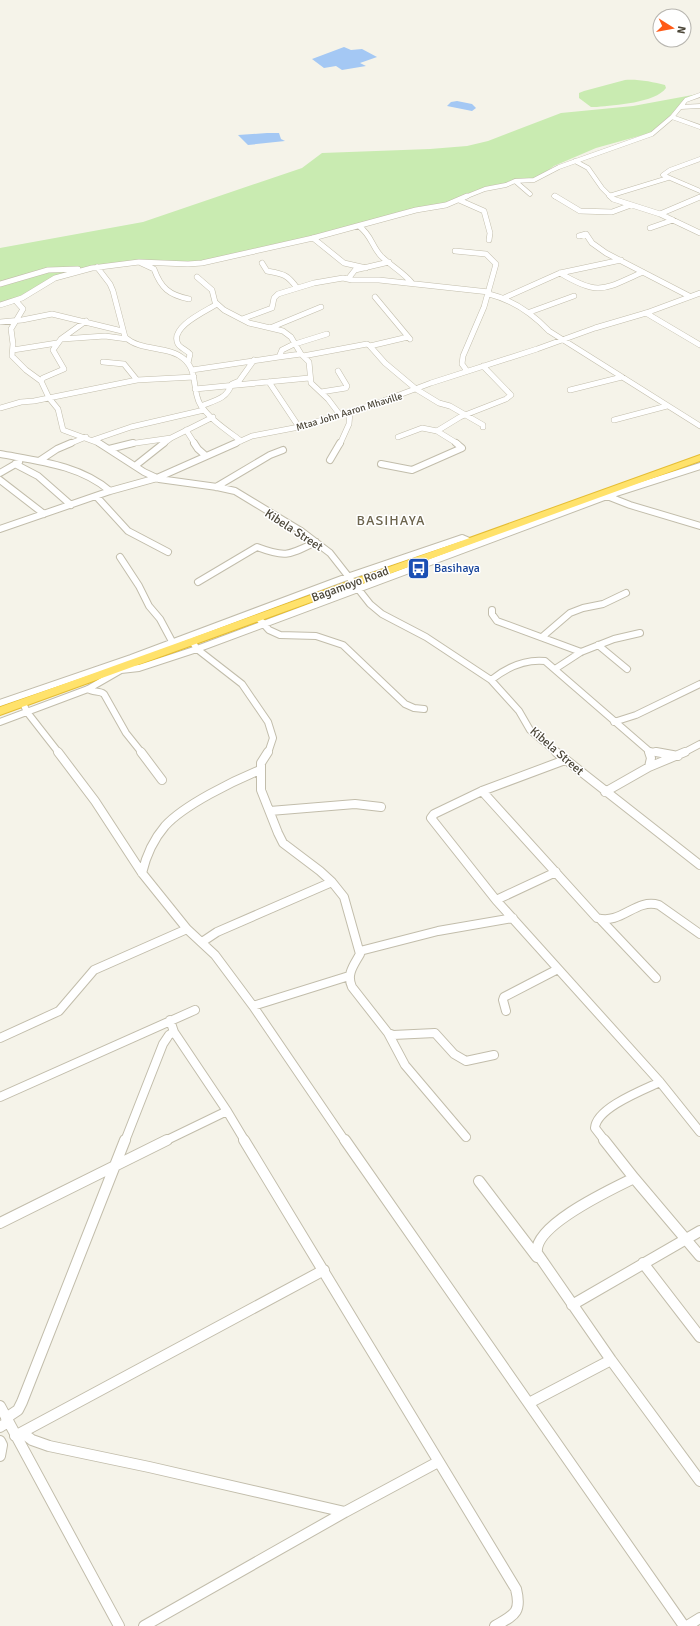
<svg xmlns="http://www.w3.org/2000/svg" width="700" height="1626" font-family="Signika,sans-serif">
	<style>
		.green { fill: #c9ebb1 }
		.water { fill: #a4c8f4 }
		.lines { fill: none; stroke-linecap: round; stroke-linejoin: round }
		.street-far4-casing { stroke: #c2bdab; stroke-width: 5 }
		.street-far3-casing { stroke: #c2bdab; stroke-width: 6 }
		.street-far2-casing { stroke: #c2bdab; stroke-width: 8 }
		.street-far1-casing { stroke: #c2bdab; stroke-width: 10 }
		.street-casing { stroke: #c2bdab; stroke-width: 12 }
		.highway-casing { stroke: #e5bd33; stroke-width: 2 }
		.street-far4 { stroke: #fff; stroke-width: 4 }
		.street-far3 { stroke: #fff; stroke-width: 5 }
		.street-far2 { stroke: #fff; stroke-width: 6 }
		.street-far1 { stroke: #fff; stroke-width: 8 }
		.street { stroke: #fff; stroke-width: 10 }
		.highway { fill: #ffe26b; fill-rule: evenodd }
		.labels { text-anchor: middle; stroke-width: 3; stroke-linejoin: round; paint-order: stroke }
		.far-street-label { font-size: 10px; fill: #4a4537; stroke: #fff }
		.street-label { font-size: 12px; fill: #4a4537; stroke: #fff }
		.transit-label { font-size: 12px; fill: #164399; stroke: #fff; text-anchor: start }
		.quarter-label { font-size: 14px; letter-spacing: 1px; fill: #6d654e; stroke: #fff }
	</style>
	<rect width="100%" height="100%" fill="#f5f3e9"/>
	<!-- green -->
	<path class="green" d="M 625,80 C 638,79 653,82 665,85 L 666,88 C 655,103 615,105 597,107 L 591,107 L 579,98 L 579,93 L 584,91 Z
		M 698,94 L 684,100 L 669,117 L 650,133 L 596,148 L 554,166 L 540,176 L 527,182 L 494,185 L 483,188 L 450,202 L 348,228 L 192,263 L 166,261 L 72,271 L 20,297 L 0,303 L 0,248 L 143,222 L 302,168 L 322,153 L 430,149 L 467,146 L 488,141 L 561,113 L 633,106 Z"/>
	<!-- water -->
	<path class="water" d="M 344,47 L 351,50 L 362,49 L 377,57 L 360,63 L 366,66 L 342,70 L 336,66 L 324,68 L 312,59 Z
		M 457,101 L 472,104 L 476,108 L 472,111 L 447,106 L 451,102 Z
		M 267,133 L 279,133 L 281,139 L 285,141 L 248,145 L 238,135 Z"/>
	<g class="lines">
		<defs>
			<path id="street-far4" d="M 681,107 L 700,106
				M 672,117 L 700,127
				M 700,159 L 670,170 L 663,175 L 700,191
				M 575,161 L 588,168 L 602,188 L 611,197
				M 515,181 L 530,194
				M 554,196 L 556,197
				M 609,196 L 668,178
				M 465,197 L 485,189 L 506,185 L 515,181 L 534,180 L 559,167 L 652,134 L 672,117 L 686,100 L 700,95"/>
			<path id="street-far3" d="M 555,196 L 580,211 L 612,212 L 631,205
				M 610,196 L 613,199 L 660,214 L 700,233
				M 459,200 L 484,211 L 490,233 L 489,240
				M 660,214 L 700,197
				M 359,226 C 372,236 371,245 381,256 C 391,266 403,272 412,283
				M 650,228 L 673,220
				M 579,236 L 586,234 L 592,243 L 606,253 L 689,296
				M 313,238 L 344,263 L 366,268
				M 455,251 L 486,254 L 496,264 L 484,307 L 463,356 L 462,364 L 467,371
				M 141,263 L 154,269 C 161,288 169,295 189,299
				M 262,263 L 267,271 C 283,274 287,274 297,288
				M 97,267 L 110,284 L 113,291 L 125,337 C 141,352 168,345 184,359 C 198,371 192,390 200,404 C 209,419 228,431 241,441
				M 560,273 C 600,297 604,289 643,272
				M 197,277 L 212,290 L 215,302 L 224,310 L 249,323 L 283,331 L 291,337 L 301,354 L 309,362 L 311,383 L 328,399 L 340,415
				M 348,279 L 355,270 L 389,262
				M 0,284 L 48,270 L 78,269
				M 489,294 C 513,300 532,313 549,331 L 700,426
				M 375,297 L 410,339
				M 504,298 L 560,273 L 621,260
				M 16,301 L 23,309 L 11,329 L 13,344 L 12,356 L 26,370 L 41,381 L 49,398 L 58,409 L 63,430 L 101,444
				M 0,305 L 22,298 L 55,278 L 92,268 L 139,262 L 188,264 L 202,263 L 313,238 L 416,210 L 446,205 L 467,196
				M 530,312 L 574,296
				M 646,313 L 700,345
				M 242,319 L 272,308 L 274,298 L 278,294 L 314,283 L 343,278 L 352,280 L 379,280 L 489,292
				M 0,322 L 22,320 L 52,314 L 122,331
				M 270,328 L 321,307
				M 62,339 L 105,336 L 127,339
				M 295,344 L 327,334
				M 370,346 L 385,363 L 416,389 L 439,403 L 450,406 L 483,425 L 483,427
				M 13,350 L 57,343
				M 303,356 L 367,344 L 370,346 L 408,337
				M 279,357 L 301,354
				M 103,362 L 124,364 L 137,380
				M 188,363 L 190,354 C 187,350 180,348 178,344 C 169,327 206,311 217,304
				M 192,370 L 279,357 L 282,350 L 294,344
				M 41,381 L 43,378 L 64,369 L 53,350 L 61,339 L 86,321
				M 269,382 L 299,427
				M 232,384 L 239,381 L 254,360
				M 195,389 L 309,378
				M 570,390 L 622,377
				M 321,392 L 346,388 L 347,386 L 338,371
				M 201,406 C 213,401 227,399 231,385
				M 0,408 L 21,402 L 34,401 L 137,380 L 194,377
				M 614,420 L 667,406
				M 186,430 L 195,444
				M 398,437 L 422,428 L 437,431
				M 93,440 L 131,427 L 204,410
				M 69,444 L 86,437
				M 129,444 L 171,438
				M 163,444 L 171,438 L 213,417
				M 234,444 L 252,436 L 299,427 L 375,404 L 431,383 L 537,349 L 595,328 L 646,313 L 700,293
				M 340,444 L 349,424 L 350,412
				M 458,444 L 437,431 L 460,417 L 506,399 L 511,395 L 483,366"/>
			<path id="street-far2" d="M 99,443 L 144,472 L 159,479 L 217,487 L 235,491 L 301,531 L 330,553 L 370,604 L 382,614 L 426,637 L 491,680 L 519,711 L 530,730 L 557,753
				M 194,443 L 198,449 L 206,456
				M 109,449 L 133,443
				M 0,454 C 38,461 80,465 110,491
				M 330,460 L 340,443
				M 39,461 L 57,449 L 71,443
				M 15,464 L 38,476 L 71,505
				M 381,464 L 412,470 L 462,448 L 456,443
				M 135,466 L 164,443
				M 0,473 L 19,462
				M 0,480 L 44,514
				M 216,487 L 270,455 L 283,450
				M 96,496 L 128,531 L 168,552
				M 607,496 L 630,505 L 700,526
				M 0,529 L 110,491 L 157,478 L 236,443
				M 120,557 L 139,586 L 149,606 L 160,619 L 175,647
				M 198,582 L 257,547 C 286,558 289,555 316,542
				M 492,610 L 492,614 L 497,621 L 581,652
				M 260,620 L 269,630 L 280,635 L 316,636 L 343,645 L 405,704 L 414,708 L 424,709
				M 542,637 L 570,613 L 583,608 L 603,604 L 626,593
				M 192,641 L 197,649 L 242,684 L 268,722 L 273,738 L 268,753
				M 598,645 L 627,669
				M 555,669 L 581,652 L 614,639 L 640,633
				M 491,680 C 506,668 525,659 545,661 L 649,751 L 662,753
				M 88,689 C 93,693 99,690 104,694 L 126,733 L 142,753
				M 0,703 L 131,658 L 347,577 L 462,538 L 469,541
				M 23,703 L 27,712 L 59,753
				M 0,722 L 88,689 L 121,670 L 139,668 L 197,649 L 607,496 L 700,466
				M 614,722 L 636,715 L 700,684
				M 649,751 L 650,753
				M 683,753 L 700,744"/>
			<path id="street-far1" d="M 58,752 L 95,801 L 142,873 L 187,929 L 215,955 L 253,1006 L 345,1141
				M 141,752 L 162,780
				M 268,752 L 261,763 L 261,790 L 278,833 L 283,843 L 320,871 L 332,882 L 344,897 L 360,954 C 354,965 346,974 352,987 L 388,1033 L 393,1035 L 435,1033 L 454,1054 L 466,1061 L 494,1055
				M 556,752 L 700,865
				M 656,752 L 678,756
				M 565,760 L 482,791 L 434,814 L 431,818 L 496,900 L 660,1082 L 700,1132
				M 649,767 L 651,758 L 649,752
				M 482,791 L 597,918 C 622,925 635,898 659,905 L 700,934
				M 605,792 L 649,767 L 685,752
				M 270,811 L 355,804 L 381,807
				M 142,873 C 146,856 153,840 165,826 C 184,805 233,781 260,770
				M 496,900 L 556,872
				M 601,920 L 656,978
				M 202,942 L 217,932 L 332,882
				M 360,951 L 438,931 L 513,918
				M 253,1006 L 349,976
				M 506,1011 L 503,1000 L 504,997 L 558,969
				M 170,1020 L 174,1032 L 227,1111 L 245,1141
				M 388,1033 L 405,1065 L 466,1137
				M 0,1038 L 59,1011 L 94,970 L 187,929
				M 0,1097 L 195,1010
				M 125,1141 L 163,1044 L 169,1035 L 174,1032
				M 165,1141 L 227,1111
				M 605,1141 L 595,1128 C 596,1108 643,1090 660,1082"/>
			<path id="street" d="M 244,1140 L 516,1589 C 522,1613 514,1615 495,1626
				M 345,1140 L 684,1626
				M 604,1140 L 634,1178 L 700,1256
				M 634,1178 C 612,1189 533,1225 537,1253 L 611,1360 L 700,1481
				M 479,1181 L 537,1257
				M 0,1223 L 167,1140
				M 643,1263 L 700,1337
				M 572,1305 L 700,1231
				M 529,1403 L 611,1360
				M 0,1406 L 119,1626
				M 6,1418 L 18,1410 L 22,1402 L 125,1140
				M 0,1427 L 8,1422
				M 23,1433 L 32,1440 L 49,1446 L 149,1467 L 345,1512
				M 15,1436 L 324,1270
				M 0,1441 L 2,1445 L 0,1456
				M 144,1626 L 345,1512 L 438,1462
				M 687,1626 L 700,1618"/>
			<path id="highway" d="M 700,455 L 700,461 L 0,715 L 0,707 Z"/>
		</defs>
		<!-- street-far4 casing -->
		<use href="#street-far4" class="street-far4-casing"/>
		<!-- street-far3 casing -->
		<use href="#street-far3" class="street-far3-casing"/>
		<!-- street-far2 casing -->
		<use href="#street-far2" class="street-far2-casing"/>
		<!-- street-far1 casing -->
		<use href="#street-far1" class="street-far1-casing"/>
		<!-- street casing -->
		<use href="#street" class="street-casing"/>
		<!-- highway casing -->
		<use href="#highway" class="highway-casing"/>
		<!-- street-far4 -->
		<use href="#street-far4" class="street-far4"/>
		<!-- street-far3 -->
		<use href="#street-far3" class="street-far3"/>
		<!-- street-far2 -->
		<use href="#street-far2" class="street-far2"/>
		<!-- street-far1 -->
		<use href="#street-far1" class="street-far1"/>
		<!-- street -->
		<use href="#street" class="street"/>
		<!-- highway -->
		<use href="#highway" class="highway"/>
	</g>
	<!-- icons -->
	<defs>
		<symbol id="bus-square" viewBox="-11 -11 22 22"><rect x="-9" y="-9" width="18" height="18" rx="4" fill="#1a4fb4" stroke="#fff"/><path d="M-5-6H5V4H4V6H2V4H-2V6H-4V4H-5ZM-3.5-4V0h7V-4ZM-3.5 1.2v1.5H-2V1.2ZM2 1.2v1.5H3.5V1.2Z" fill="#fff"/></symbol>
	</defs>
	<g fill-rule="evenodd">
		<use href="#bus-square" x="406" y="556" width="25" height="25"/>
	</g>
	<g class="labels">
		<!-- far-street labels -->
		<g class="far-street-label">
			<text transform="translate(349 411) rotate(-17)" y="4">Mtaa John Aaron Mhaville</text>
		</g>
		<!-- street labels -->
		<g class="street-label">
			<text transform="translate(294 530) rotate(33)" y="4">Kibela Street</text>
			<text transform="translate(350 584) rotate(-20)" y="4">Bagamoyo Road</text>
			<text transform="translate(557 751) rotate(41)" y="4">Kibela Street</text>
		</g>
		<!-- transit labels -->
		<g class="transit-label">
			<text x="434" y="572">Basihaya</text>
		</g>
		<!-- quarter labels -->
		<g class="quarter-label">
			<text x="391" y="525">BASIHAYA</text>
		</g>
	</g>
	<!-- north arrow -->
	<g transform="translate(672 28) rotate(101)"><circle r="19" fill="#ffffff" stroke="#b7b5af"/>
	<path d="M0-3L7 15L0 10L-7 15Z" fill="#ff5a17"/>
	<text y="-6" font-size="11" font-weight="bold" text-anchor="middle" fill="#4a4537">N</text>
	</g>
</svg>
